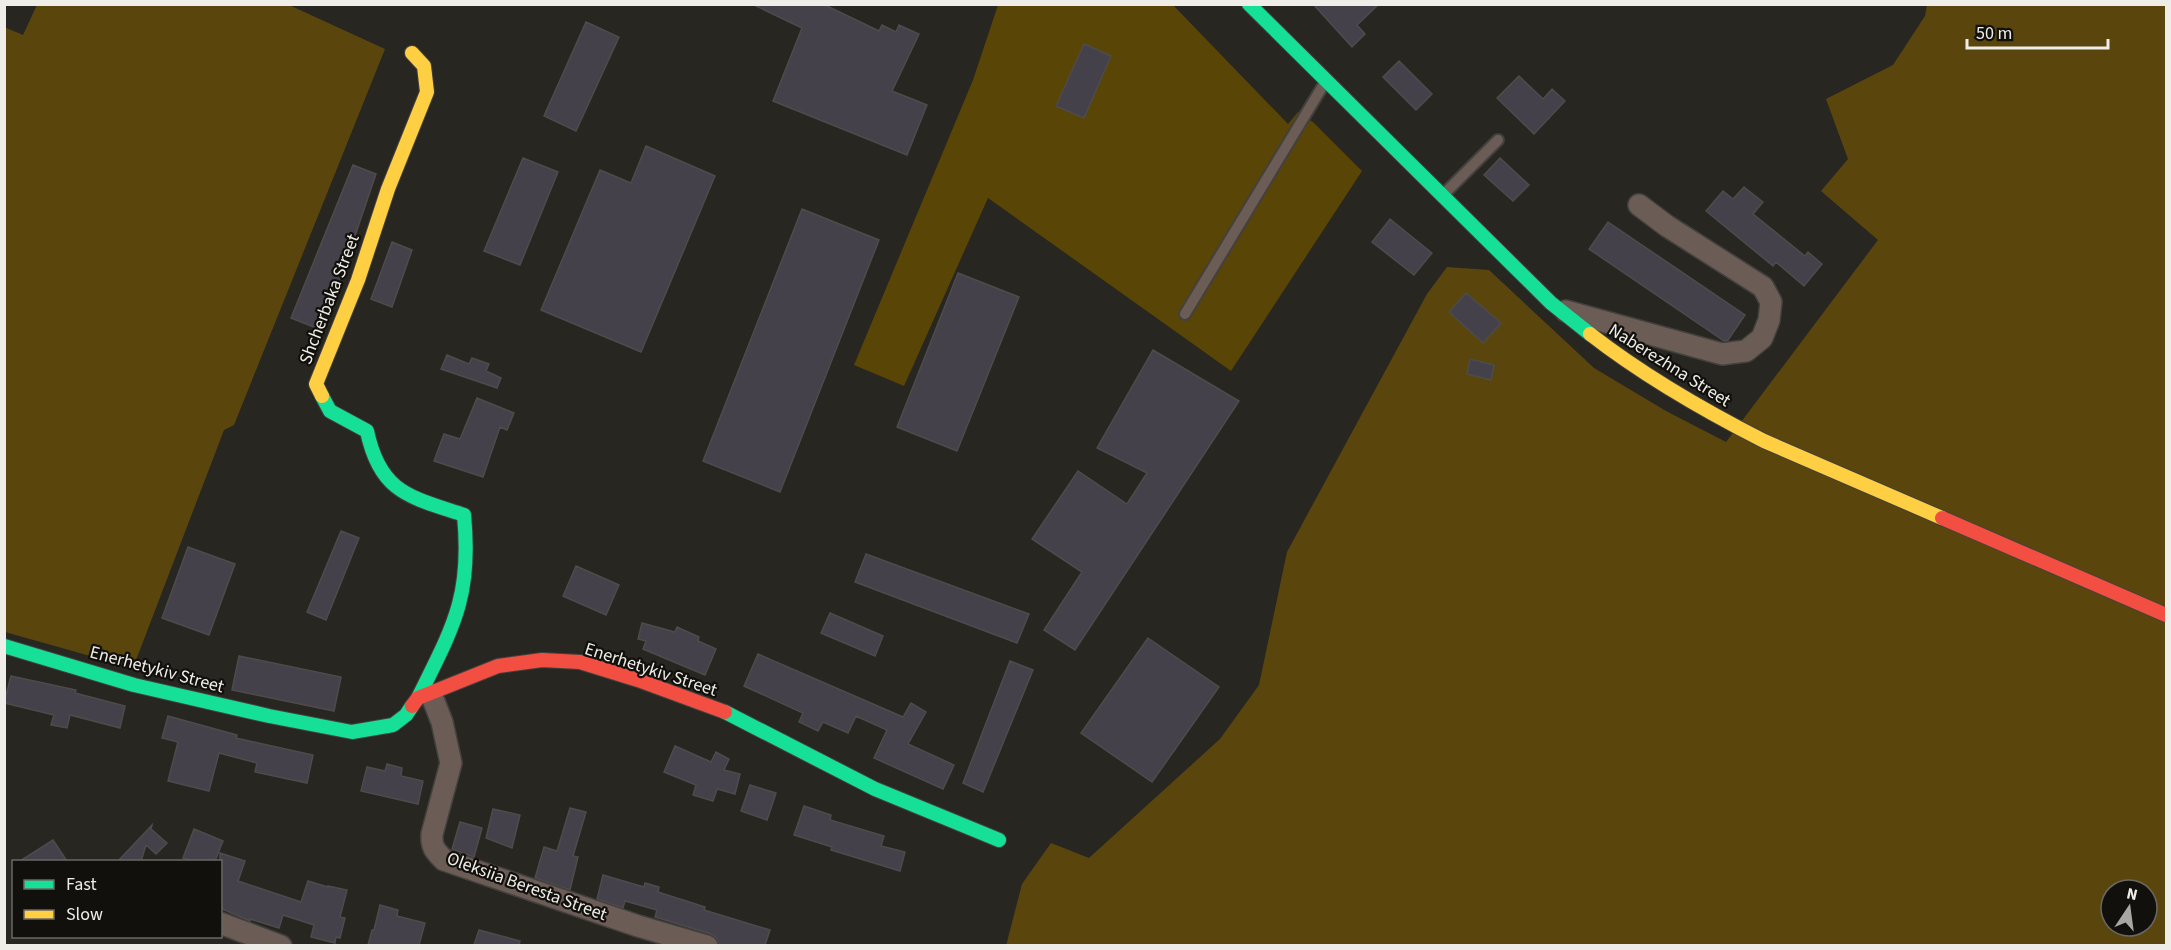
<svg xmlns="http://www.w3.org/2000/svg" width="2171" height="950" font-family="'Source Sans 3',sans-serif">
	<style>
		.green { fill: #5a460d; fill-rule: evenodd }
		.forest { fill: #594505 }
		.building { fill: #45414b; stroke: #4d4c4b; stroke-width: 1.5 }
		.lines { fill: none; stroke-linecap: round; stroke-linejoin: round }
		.lane-casing { stroke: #43413e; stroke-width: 14 }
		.street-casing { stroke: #43413e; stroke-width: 24 }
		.fast-casing { stroke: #43413e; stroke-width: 16 }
		.slow-casing { stroke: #43413e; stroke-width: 16 }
		.jam-casing { stroke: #43413e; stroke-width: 16 }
		.lane { stroke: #6c5c56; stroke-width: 10 }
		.street { stroke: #6c5c56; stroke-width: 21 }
		.fast { stroke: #16e098; stroke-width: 14 }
		.slow { stroke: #ffcf43; stroke-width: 14 }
		.jam { stroke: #f24e42; stroke-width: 14 }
		.labels { text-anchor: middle; stroke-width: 4.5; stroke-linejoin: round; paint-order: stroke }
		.street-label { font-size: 18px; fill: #efede7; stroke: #12100c }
	</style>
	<rect width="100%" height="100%" fill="#282621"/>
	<!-- green -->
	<path class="green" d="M 37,5 L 289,5 L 385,49 L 234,425 L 224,430 L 133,668 L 5,632 L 4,27 L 23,35 Z
		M 1927,5 L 2166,5 L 2166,945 L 1006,946 L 1022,884 L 1051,843 L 1089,858 L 1220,739 L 1259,685 L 1287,552 L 1427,294 L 1447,267 L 1489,270 L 1594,368 L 1666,411 L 1726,442 L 1878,240 L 1821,191 L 1848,159 L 1826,99 L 1893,65 L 1925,16 ZM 2111,890 L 2147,890 L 2147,926 L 2111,926 Z"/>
	<!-- forest -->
	<path class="forest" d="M 998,5 L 1173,5 L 1288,124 L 1298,112 L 1314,123 L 1362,171 L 1231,371 L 988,198 L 904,386 L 854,365 L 973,80 Z"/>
	<!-- building -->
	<path class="building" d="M 752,4 L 823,4 L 879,31 L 882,25 L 896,32 L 899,25 L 919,34 L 892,91 L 927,105 L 907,155 L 773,101 L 802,28 Z
		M 1313,4 L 1379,4 L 1357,25 L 1365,34 L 1352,47 Z
		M 586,22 L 619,37 L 576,131 L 544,116 Z
		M 1084,44 L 1111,56 L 1084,118 L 1056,106 Z
		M 1399,61 L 1432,94 L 1416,110 L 1383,77 Z
		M 1519,76 L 1543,99 L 1552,89 L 1565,101 L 1534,134 L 1497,98 Z
		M 646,146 L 715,176 L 641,352 L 541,310 L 600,170 L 631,183 Z
		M 523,158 L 558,172 L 520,265 L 484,251 Z
		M 1500,158 L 1529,185 L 1513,201 L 1484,175 Z
		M 353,165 L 376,174 L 342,274 L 319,329 L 291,318 Z
		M 1744,187 L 1763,202 L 1753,214 L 1805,256 L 1808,252 L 1822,264 L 1804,286 L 1776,262 L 1773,266 L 1706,211 L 1723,191 L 1733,199 Z
		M 802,209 L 879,240 L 780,492 L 703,461 Z
		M 1390,219 L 1432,253 L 1414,275 L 1372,242 Z
		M 1608,222 L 1745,315 L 1728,340 L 1724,341 L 1589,249 Z
		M 392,242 L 412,250 L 392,307 L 371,299 Z
		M 958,273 L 1019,297 L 957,451 L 897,427 Z
		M 1466,293 L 1501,323 L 1483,343 L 1449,312 Z
		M 1153,350 L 1239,401 L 1075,650 L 1044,630 L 1082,572 L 1032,539 L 1078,471 L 1127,504 L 1147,473 L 1097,448 Z
		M 447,355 L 469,364 L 472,358 L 489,364 L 486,371 L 501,378 L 497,388 L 441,369 Z
		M 1470,359 L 1494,365 L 1491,380 L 1467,374 Z
		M 477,398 L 514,413 L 507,430 L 500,427 L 483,477 L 434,461 L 444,434 L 460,439 Z
		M 341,531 L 359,538 L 326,620 L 307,612 Z
		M 188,547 L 235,564 L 209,635 L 162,618 Z
		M 866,554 L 1029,614 L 1017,643 L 855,582 Z
		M 576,566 L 619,585 L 606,615 L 563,596 Z
		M 830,613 L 883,636 L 875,656 L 821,633 Z
		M 642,623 L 675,632 L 677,627 L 699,637 L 698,641 L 716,649 L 705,675 L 643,649 L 646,641 L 638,639 Z
		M 1148,638 L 1219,687 L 1152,782 L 1081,733 Z
		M 758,654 L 903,717 L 911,703 L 926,712 L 908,744 L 954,765 L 943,789 L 874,758 L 887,730 L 856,716 L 848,733 L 823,722 L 818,731 L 799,722 L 803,713 L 744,686 Z
		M 239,656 L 341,677 L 334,711 L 232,690 Z
		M 1010,661 L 1033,670 L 983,792 L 963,783 Z
		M 11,676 L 76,690 L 75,693 L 125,706 L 120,728 L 70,715 L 67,728 L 51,725 L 54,715 L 4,703 Z
		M 168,716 L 237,735 L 236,738 L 313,755 L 307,783 L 255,772 L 257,763 L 219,753 L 209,791 L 168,781 L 178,742 L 162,738 Z
		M 675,746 L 711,762 L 716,752 L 729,759 L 724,770 L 740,774 L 735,794 L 717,789 L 713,801 L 693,795 L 696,785 L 664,772 Z
		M 387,764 L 402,768 L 401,776 L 423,781 L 418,804 L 361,791 L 367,767 L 385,771 Z
		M 750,785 L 776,793 L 767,820 L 741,811 Z
		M 804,806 L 831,815 L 830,820 L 884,836 L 881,846 L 905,852 L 900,871 L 831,850 L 832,847 L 794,835 Z
		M 570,808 L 586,812 L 573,856 L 578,857 L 570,890 L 535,878 L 544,847 L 557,851 Z
		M 493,809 L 520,815 L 512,848 L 486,838 Z
		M 460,822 L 482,828 L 474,857 L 452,849 Z
		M 152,825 L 151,829 L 167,843 L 156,854 L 146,845 L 141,861 L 118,861 Z
		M 194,829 L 223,841 L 215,861 L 192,861 L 183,858 Z
		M 53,840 L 67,861 L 20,861 Z
		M 220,853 L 245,861 L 238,881 L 301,902 L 308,881 L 328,887 L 328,886 L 347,890 L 340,917 L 345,918 L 340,938 L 336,937 L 335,943 L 311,937 L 314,925 L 283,915 L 279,928 L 250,919 L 250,921 L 220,908 Z
		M 603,875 L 644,887 L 645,883 L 659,887 L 658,892 L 705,907 L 704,910 L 770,930 L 765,945 L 719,945 L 716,937 L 711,934 L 655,917 L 657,910 L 625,901 L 623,908 L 597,899 Z
		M 380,905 L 398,910 L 397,916 L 425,923 L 419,945 L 368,945 L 372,930 L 374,930 Z
		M 479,930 L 520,941 L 519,945 L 474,945 Z"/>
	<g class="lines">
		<defs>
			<path id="lane" d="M 1445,193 L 1498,140
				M 1185,314 L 1324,84"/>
			<path id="street" d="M 1566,311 L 1722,354 L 1746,351 L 1762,338 L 1769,320 L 1771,302 L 1763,287 L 1667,226 L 1639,205
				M 431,694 L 442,722 L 451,763 L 432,834 C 431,847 435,851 444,860 L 638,926 L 707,946
				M 220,923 L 281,946"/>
			<path id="fast" d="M 1249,4 L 1551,303 L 1590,334
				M 322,396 L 330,411 L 367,431 C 380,493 410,497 464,515 C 472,597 453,627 418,698
				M 4,646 L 134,685 L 269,716 L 352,732 L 393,725 L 406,715 L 412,706
				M 725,712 L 875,789 L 999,840"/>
			<path id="slow" d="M 1590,334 C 1644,376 1703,410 1764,441 L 1942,518
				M 322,396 L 316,384 L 358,280 L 388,189 L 427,92 L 424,66 L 412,53"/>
			<path id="jam" d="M 1942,518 L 2166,615
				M 412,706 L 418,698 L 498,666 L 542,660 L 580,662 L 638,680 L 725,712"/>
		</defs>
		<!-- lane casing -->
		<use href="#lane" class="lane-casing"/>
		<!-- street casing -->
		<use href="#street" class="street-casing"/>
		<!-- fast casing -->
		<use href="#fast" class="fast-casing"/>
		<!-- slow casing -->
		<use href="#slow" class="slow-casing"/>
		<!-- jam casing -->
		<use href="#jam" class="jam-casing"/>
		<!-- lane -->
		<use href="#lane" class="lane"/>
		<!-- street -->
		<use href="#street" class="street"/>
		<!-- fast -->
		<use href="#fast" class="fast"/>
		<!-- slow -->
		<use href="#slow" class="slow"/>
		<!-- jam -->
		<use href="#jam" class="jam"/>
	</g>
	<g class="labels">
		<!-- street labels -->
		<g class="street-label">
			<text transform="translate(329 299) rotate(-69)" y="6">Shcherbaka Street</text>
			<text transform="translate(1670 365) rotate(32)" y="6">Naberezhna Street</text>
			<text transform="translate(157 669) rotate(15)" y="6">Enerhetykiv Street</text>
			<text transform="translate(651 669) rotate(18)" y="6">Enerhetykiv Street</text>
			<text transform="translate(527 886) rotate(20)" y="6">Oleksiia Beresta Street</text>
		</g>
	</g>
	<!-- border -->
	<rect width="2171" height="950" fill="none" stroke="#efede7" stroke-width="12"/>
	<!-- legend -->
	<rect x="12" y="860" width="210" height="78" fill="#12100c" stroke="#6a6864" stroke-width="1.5"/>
	<rect x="24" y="880" width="30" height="9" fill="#16e098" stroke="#6a6864" stroke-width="1.5"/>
	<text x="66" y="890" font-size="18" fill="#efede7">Fast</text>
	<rect x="24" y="910" width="30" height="9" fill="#ffcf43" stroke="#6a6864" stroke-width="1.5"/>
	<text x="66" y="920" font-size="18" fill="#efede7">Slow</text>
	<!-- north arrow -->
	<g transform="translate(2129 908) rotate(13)"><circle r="28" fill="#12100c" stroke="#6a6864" stroke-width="1.5"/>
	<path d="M0-4.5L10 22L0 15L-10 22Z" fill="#a9a7a2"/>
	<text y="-9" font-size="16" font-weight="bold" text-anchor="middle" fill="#efede7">N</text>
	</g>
	<!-- scale -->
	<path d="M1967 39v9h141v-9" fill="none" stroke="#efede7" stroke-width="3"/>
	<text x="1976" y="39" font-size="18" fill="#efede7" stroke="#12100c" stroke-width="4.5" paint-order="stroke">50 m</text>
</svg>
